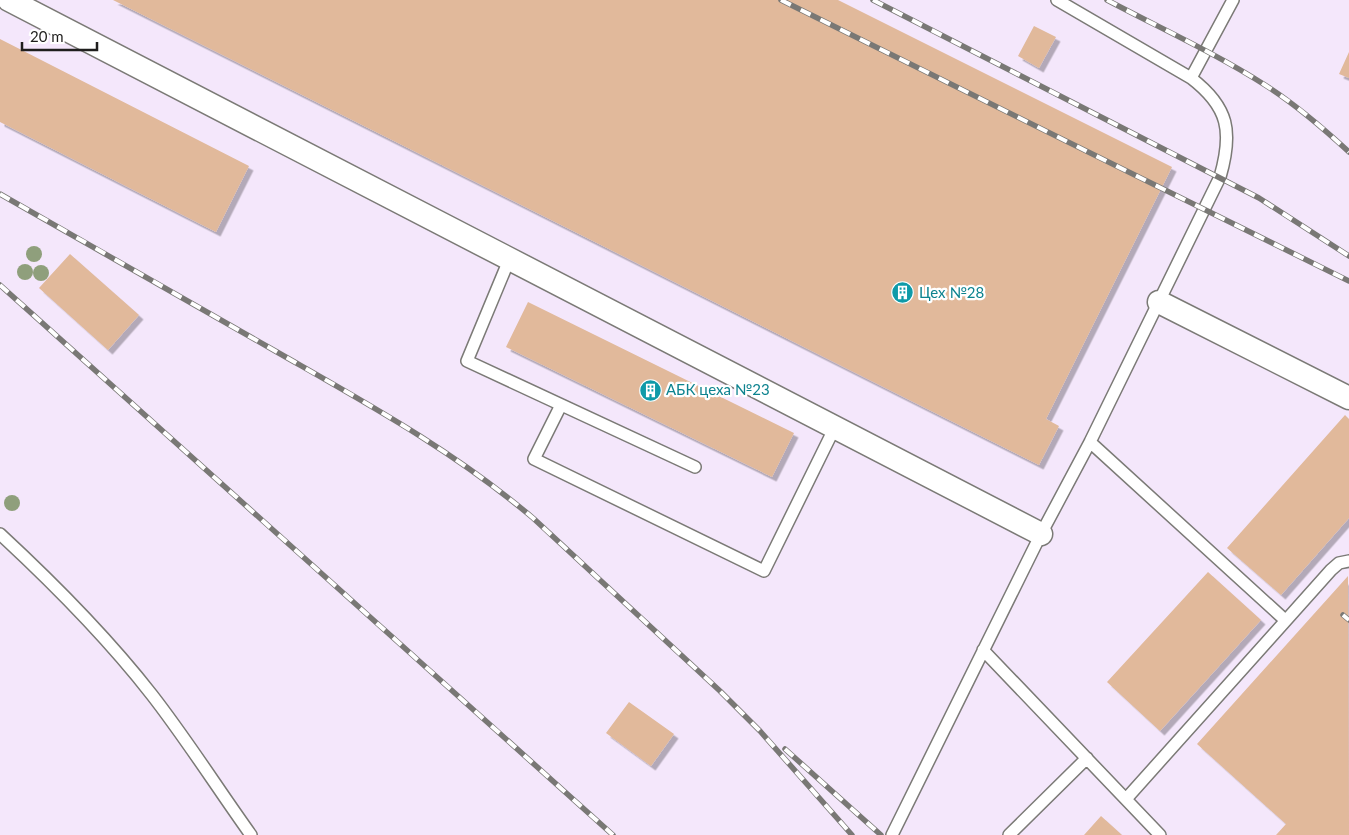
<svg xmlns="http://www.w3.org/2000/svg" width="1349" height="835" font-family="Lato,sans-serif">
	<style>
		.industrial { fill: #f4e7fb }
		.building { fill: #e1b99b; filter: url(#shadow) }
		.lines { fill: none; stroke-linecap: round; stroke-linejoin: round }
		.lane-casing { stroke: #7b7a76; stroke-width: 14 }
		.street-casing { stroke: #7b7a76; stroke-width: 25 }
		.lane { stroke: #fff; stroke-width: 11 }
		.street { stroke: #fff; stroke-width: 22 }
		.rail-casing { stroke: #797875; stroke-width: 5.5 }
		.rail { stroke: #fff; stroke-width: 4; stroke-dasharray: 11; stroke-linecap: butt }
		.tree { fill: #8f9f7c }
		.labels { text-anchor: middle; stroke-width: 4.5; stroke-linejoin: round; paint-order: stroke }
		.culture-label { font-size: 15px; fill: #0d838f; stroke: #fff; text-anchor: start }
	</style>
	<defs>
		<filter id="shadow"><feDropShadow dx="4.5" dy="4.5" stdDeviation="0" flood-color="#0004"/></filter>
	</defs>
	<rect width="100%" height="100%" fill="#f8f6f1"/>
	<!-- industrial -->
	<path class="industrial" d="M 0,0 L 1349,0 L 1349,835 L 0,835 Z"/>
	<!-- building -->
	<path class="building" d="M 113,0 L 838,0 L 1172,167 L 1046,419 L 1059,426 L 1039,465 Z
		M 1034,26 L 1056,37 L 1039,68 L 1018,56 Z
		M 0,39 L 249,166 L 216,232 L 0,122 Z
		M 1349,52 L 1349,78 L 1339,74 Z
		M 70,254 L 139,315 L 108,350 L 39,288 Z
		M 528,302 L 794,433 L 772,477 L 506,347 Z
		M 1345,415 L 1349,419 L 1349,518 L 1281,595 L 1227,548 Z
		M 1208,572 L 1261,620 L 1160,731 L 1107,682 Z
		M 1348,576 L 1349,835 L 1276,835 L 1286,824 L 1197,744 Z
		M 629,702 L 674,734 L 651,766 L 606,733 Z
		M 1101,816 L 1122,835 L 1084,835 Z"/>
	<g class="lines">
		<defs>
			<path id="lane" d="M 1191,78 L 1233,0
				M 509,260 L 467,361 L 695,467
				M 561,405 L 534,459 L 764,571 L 834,429
				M 1090,442 L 1285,620
				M 0,534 C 54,584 106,636 152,695 C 187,740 218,789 251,835
				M 983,650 L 1160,835
				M 1126,799 L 1331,570 L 1339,563 L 1349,561
				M 892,835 L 1041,534 L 1090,442 L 1220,177 C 1233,132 1229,107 1191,78 L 1057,0
				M 1009,835 L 1087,758"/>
			<path id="street" d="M 9,0 L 1041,534
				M 1159,302 L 1349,398"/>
		</defs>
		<!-- lane casing -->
		<use href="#lane" class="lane-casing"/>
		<!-- street casing -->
		<use href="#street" class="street-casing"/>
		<!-- lane -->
		<use href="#lane" class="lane"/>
		<!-- street -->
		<use href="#street" class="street"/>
		<defs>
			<path id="rail" d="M 781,0 L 1349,281
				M 873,0 L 1259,198 L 1349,256
				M 1107,0 C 1160,28 1215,53 1265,85 C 1295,104 1323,128 1349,152
				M 0,194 C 92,246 184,299 277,352 C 366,403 454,451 533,518 L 720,691 L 760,731 L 852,835
				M 0,285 L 613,835
				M 1343,615 L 1349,620
				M 785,749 L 881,835"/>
		</defs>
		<!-- rail casing -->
		<use href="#rail" class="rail-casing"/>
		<!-- rail -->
		<use href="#rail" class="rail"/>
	</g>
	<!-- trees -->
	<g class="tree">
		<circle cx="34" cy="254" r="8"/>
		<circle cx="25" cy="272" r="8"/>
		<circle cx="41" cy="273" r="8"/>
		<circle cx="12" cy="503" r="8"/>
	</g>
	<!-- icons -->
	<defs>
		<symbol id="building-disc" viewBox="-11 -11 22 22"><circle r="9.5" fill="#0f9aa8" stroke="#fff"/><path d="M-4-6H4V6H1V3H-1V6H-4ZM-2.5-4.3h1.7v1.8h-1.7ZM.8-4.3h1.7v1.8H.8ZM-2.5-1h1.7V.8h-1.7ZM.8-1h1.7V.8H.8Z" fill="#fff"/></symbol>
	</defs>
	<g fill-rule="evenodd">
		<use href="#building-disc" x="890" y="280" width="25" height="25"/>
		<use href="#building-disc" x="638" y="378" width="25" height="25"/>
	</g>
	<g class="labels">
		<!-- culture labels -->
		<g class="culture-label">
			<text x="919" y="298">Цех №28</text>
			<text x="666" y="395">АБК цеха №23</text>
		</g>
	</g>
	<!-- scale -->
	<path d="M22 42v8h75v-8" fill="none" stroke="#1f1e1d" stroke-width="2.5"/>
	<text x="30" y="42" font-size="15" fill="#1f1e1d" stroke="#ffffff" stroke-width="4" paint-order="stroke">20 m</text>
</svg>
